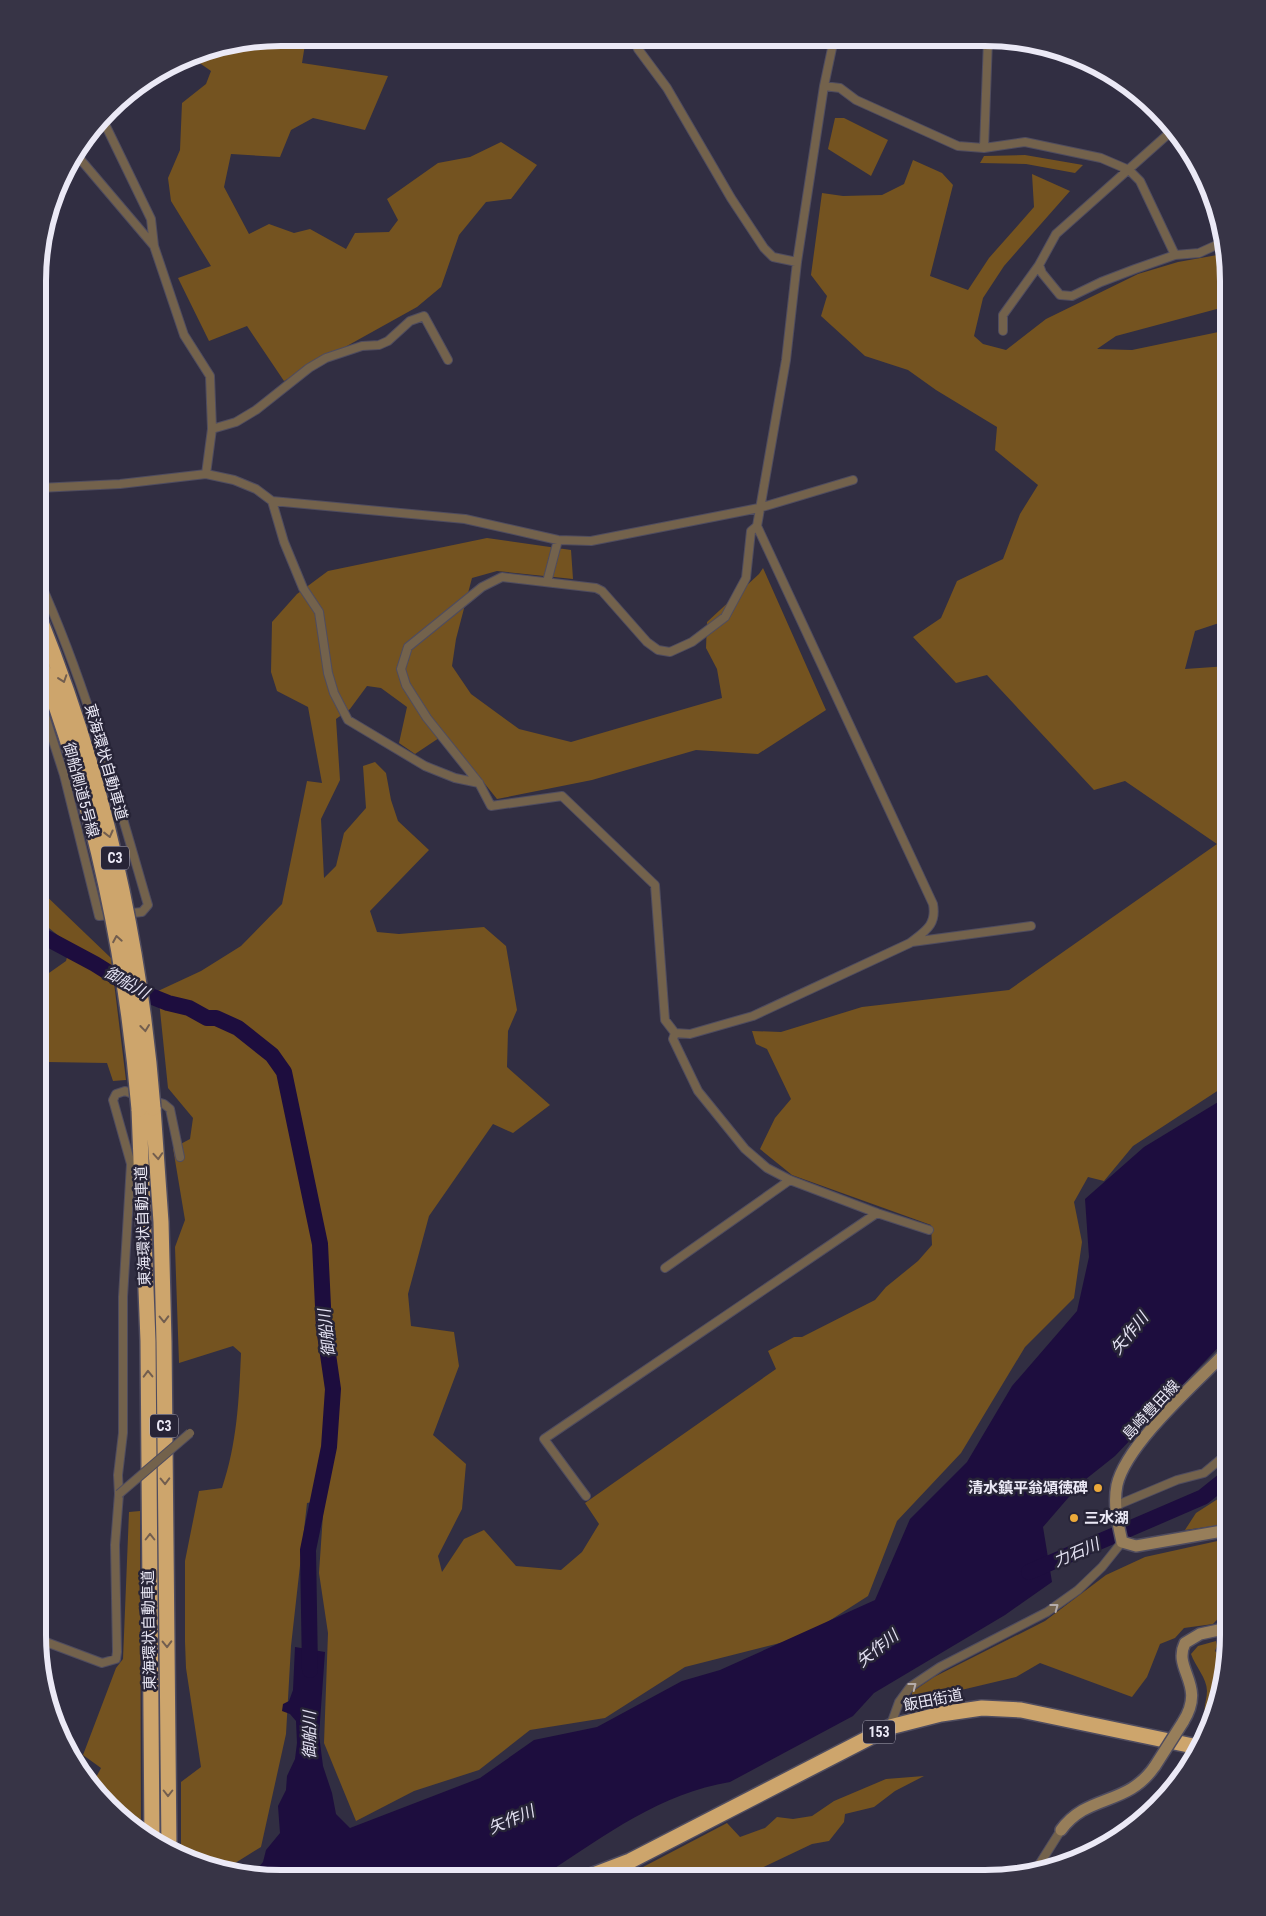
<svg xmlns="http://www.w3.org/2000/svg" width="1266" height="1916" font-family="'Roboto Condensed','Noto Sans JP',sans-serif">
	<style>
		.green { fill: #745320 }
		.water { fill: #1d0d3e }
		.lines { fill: none; stroke-linecap: round; stroke-linejoin: round }
		.river { stroke: #1d0d3e; stroke-width: 16 }
		.street-casing { stroke: #4f4c5f; stroke-width: 10 }
		.secondary-casing { stroke: #4f4c5f; stroke-width: 14 }
		.highway-casing { stroke: #4f4c5f; stroke-width: 18 }
		.street { stroke: #73624c; stroke-width: 8 }
		.secondary { stroke: #977e5a; stroke-width: 11 }
		.highway { stroke: #cda56c; stroke-width: 15 }
		.street-bridge-casing { stroke: #4f4c5f; stroke-width: 10; stroke-linecap: butt }
		.secondary-bridge-casing { stroke: #4f4c5f; stroke-width: 14; stroke-linecap: butt }
		.highway-bridge-casing { stroke: #4f4c5f; stroke-width: 18; stroke-linecap: butt }
		.street-bridge { stroke: #73624c; stroke-width: 8 }
		.secondary-bridge { stroke: #977e5a; stroke-width: 11 }
		.highway-bridge { stroke: #cda56c; stroke-width: 15 }
		.oneway { stroke: #725e4f }
		.oneway2 { stroke: #b5acaa }
		.poi-dot { fill: #eca93a; stroke: #272437; stroke-width: 2 }
		.labels { text-anchor: middle; stroke-width: 5; stroke-linejoin: round; paint-order: stroke }
		.shield { fill: #272437; stroke: #b0aebd; stroke-width: 1 }
		.shield-label { font-size: 14px; font-weight: bold; fill: #ebe9f6 }
		.street-label { font-size: 15px; fill: #ebe9f6; stroke: #272437 }
		.poi-label { font-size: 15px; font-weight: bold; fill: #ebe9f6; stroke: #272437; text-anchor: end }
		.water-label { font-size: 16px; font-style: italic; fill: #e4e2f3; stroke: #272437 }
		.rim { fill: none; stroke: #ebe9f6; stroke-width: 6 }
	</style>
	<rect width="100%" height="100%" fill="#312e42"/>
	<!-- green -->
	<path class="green" d="M 281,38 L 306,38 L 302,63 L 388,76 L 365,130 L 313,118 L 291,130 L 280,157 L 231,154 L 224,187 L 249,234 L 269,224 L 294,233 L 310,229 L 346,249 L 355,233 L 389,232 L 398,220 L 387,199 L 438,163 L 470,157 L 501,142 L 537,165 L 511,199 L 486,202 L 459,235 L 441,287 L 417,307 L 284,381 L 247,326 L 209,341 L 178,278 L 211,266 L 171,201 L 168,178 L 180,150 L 182,103 L 206,84 L 211,71 L 191,57 L 202,51 Z
		M 1111,75 L 1133,88 L 1140,95 L 1123,91 Z
		M 835,118 L 844,118 L 888,140 L 871,176 L 828,149 Z
		M 1025,155 L 1083,165 L 1075,173 L 1026,164 L 980,163 L 984,156 Z
		M 913,160 L 942,173 L 953,185 L 930,276 L 968,290 L 989,258 L 1034,207 L 1032,174 L 1070,191 L 1004,266 L 983,298 L 974,336 L 983,344 L 1006,350 L 1046,319 L 1138,274 L 1178,262 L 1223,254 L 1228,281 L 1228,306 L 1116,336 L 1097,349 L 1132,350 L 1228,330 L 1228,620 L 1195,631 L 1185,669 L 1228,666 L 1228,1084 L 1133,1146 L 1104,1181 L 1088,1177 L 1074,1202 L 1082,1242 L 1074,1298 L 1025,1347 L 961,1453 L 897,1521 L 868,1596 L 804,1637 L 685,1667 L 605,1718 L 530,1730 L 479,1770 L 414,1791 L 356,1821 L 324,1743 L 328,1633 L 319,1573 L 324,1500 L 307,1503 L 291,1646 L 286,1734 L 261,1847 L 224,1870 L 181,1856 L 181,1782 L 201,1767 L 186,1668 L 185,1642 L 185,1561 L 199,1491 L 222,1488 C 237,1444 239,1400 241,1353 L 233,1346 L 179,1363 L 175,1247 L 185,1220 L 173,1148 L 190,1139 L 193,1118 L 168,1088 L 158,991 L 201,971 L 241,946 L 282,904 L 307,781 L 322,783 L 308,707 L 277,691 L 271,672 L 272,622 L 297,594 L 328,571 L 487,538 L 571,550 L 573,579 L 497,571 L 472,578 L 456,639 L 452,666 L 471,694 L 519,729 L 571,742 L 722,698 L 717,669 L 706,648 L 707,622 L 759,574 L 763,568 L 826,710 L 758,754 L 696,750 L 592,780 L 497,799 L 445,734 L 415,754 L 399,743 L 407,707 L 381,688 L 367,686 L 350,709 L 336,719 L 340,780 L 321,819 L 324,878 L 336,866 L 344,833 L 366,808 L 363,766 L 375,762 L 386,773 L 391,800 L 398,821 L 429,850 L 370,911 L 377,932 L 399,934 L 484,927 L 506,946 L 517,1010 L 508,1031 L 507,1067 L 550,1105 L 513,1133 L 493,1124 L 429,1216 L 408,1294 L 411,1326 L 454,1332 L 459,1366 L 433,1435 L 466,1464 L 462,1509 L 438,1556 L 442,1572 L 464,1539 L 484,1530 L 516,1566 L 561,1570 L 582,1552 L 599,1524 L 585,1503 L 776,1369 L 768,1351 L 794,1337 L 802,1337 L 875,1300 L 886,1287 L 918,1261 L 932,1245 L 931,1225 L 792,1175 L 760,1149 L 775,1118 L 791,1099 L 767,1049 L 756,1044 L 752,1031 L 781,1032 L 862,1007 L 1009,990 L 1217,844 L 1125,781 L 1094,790 L 987,675 L 956,683 L 913,637 L 941,618 L 957,581 L 1003,559 L 1020,514 L 1038,485 L 995,450 L 997,427 L 936,390 L 908,370 L 865,356 L 821,316 L 827,296 L 811,275 L 822,193 L 843,196 L 882,195 L 904,184 Z
		M 39,889 L 111,958 L 126,1080 L 113,1081 L 107,1063 L 47,1062 L 38,1049 L 39,980 L 66,961 L 70,945 L 39,920 Z
		M 1228,1490 L 1228,1524 L 1185,1530 L 1196,1513 L 1224,1495 Z
		M 140,1511 L 141,1833 L 133,1828 L 91,1787 L 101,1768 L 83,1755 L 116,1668 L 123,1659 L 129,1512 Z
		M 1222,1540 L 1228,1540 L 1228,1608 L 1213,1624 L 1184,1628 L 1175,1638 L 1160,1644 L 1147,1677 L 1132,1697 L 1040,1663 L 1016,1677 L 936,1696 L 919,1705 L 912,1704 L 912,1692 L 934,1677 L 1045,1621 L 1106,1575 L 1145,1557 Z
		M 1216,1641 L 1217,1646 L 1215,1651 L 1226,1662 L 1215,1714 L 1212,1720 C 1199,1712 1207,1704 1207,1691 C 1207,1678 1195,1666 1191,1654 L 1198,1646 Z
		M 924,1776 L 895,1791 L 874,1807 L 845,1814 L 844,1822 L 829,1841 L 812,1844 L 757,1870 L 761,1878 L 624,1877 L 727,1823 L 740,1837 L 765,1828 L 777,1817 L 793,1819 L 812,1816 L 834,1801 L 886,1779 Z"/>
	<!-- water -->
	<path class="water" d="M 1228,1096 L 1228,1337 L 1115,1456 L 1081,1483 L 1043,1527 L 1052,1582 L 1005,1615 L 874,1693 L 853,1716 L 730,1782 C 662,1793 605,1835 549,1872 L 532,1877 L 249,1876 L 218,1868 C 233,1861 243,1868 258,1868 L 263,1862 L 266,1850 L 280,1833 L 278,1806 L 286,1790 L 287,1776 L 295,1759 L 297,1743 L 296,1721 L 290,1714 L 282,1711 L 283,1704 L 289,1701 L 293,1690 L 295,1647 L 325,1652 L 319,1735 L 323,1766 L 332,1793 L 336,1814 L 350,1828 L 480,1778 L 534,1740 L 597,1727 L 682,1681 L 720,1670 L 875,1600 L 910,1519 L 967,1462 L 1012,1386 L 1077,1311 L 1089,1257 L 1085,1199 L 1144,1147 Z"/>
	<g class="lines">
		<!-- river -->
		<path class="river" d="M 39,934 L 95,964 L 138,991 L 168,1003 L 189,1008 L 207,1018 L 216,1018 L 238,1028 L 272,1055 L 284,1072 L 320,1244 L 324,1327 L 333,1389 L 329,1447 L 308,1550 L 310,1670
			M 1029,1572 L 1203,1497 L 1228,1477"/>
		<defs>
			<path id="street" d="M 634,39 L 638,49 L 667,88 L 731,198 L 764,248 L 773,257 L 797,262
				M 824,86 L 840,88 L 856,100 L 958,146 L 984,148 L 1025,142 L 1101,158 L 1129,170 L 1140,181 L 1175,255
				M 103,120 L 151,219 L 154,246 L 184,335 L 210,376 L 212,429 L 206,474
				M 1178,132 L 1166,136 L 1056,234 L 1039,265 L 1042,273 L 1060,295 L 1072,296 L 1101,282 L 1135,269 L 1175,255 L 1199,253 L 1221,243
				M 984,148 L 988,40
				M 75,153 L 154,246
				M 1003,331 L 1003,315 L 1039,265
				M 212,429 L 236,422 L 256,410 L 309,368 L 326,358 L 362,346 L 379,345 L 388,341 L 410,321 L 424,316 L 448,360
				M 39,488 L 120,484 L 206,474 L 234,480 L 256,489 L 272,501 L 465,519 L 558,540 L 591,541 L 759,508 L 853,480
				M 272,501 L 284,542 L 303,588 L 319,612 L 328,673 L 334,693 L 348,720 L 425,766 L 455,778 L 479,783
				M 757,526 L 751,531 L 746,578 L 725,617 L 692,642 L 670,652 L 658,650 L 647,642 L 602,591 L 596,588 L 502,577 L 482,587 L 408,647 L 401,669 L 406,685 L 427,718 L 479,783 L 491,806 L 562,796 L 655,885 L 665,1020 L 675,1033 L 690,1034 L 753,1016 L 910,943 C 925,931 937,925 933,904 L 757,526 L 786,360 L 797,262 L 824,86 L 834,39
				M 39,580 C 86,684 116,795 148,905 L 142,912 L 124,914
				M 547,582 L 558,540
				M 39,697 L 64,775 L 99,916 L 112,915
				M 912,942 L 1031,926
				M 675,1033 L 673,1039 L 698,1091 L 745,1149 L 767,1168 L 790,1180 L 877,1213 L 929,1230
				M 151,1100 L 164,1104 L 170,1109 L 180,1157
				M 665,1268 L 790,1180
				M 586,1496 L 544,1439 L 877,1213
				M 1115,1506 L 1177,1480 L 1204,1473 L 1228,1453
				M 38,1639 L 102,1663 L 116,1659 L 117,1652 L 115,1545 L 119,1494 L 118,1475 L 123,1433 L 123,1297 L 131,1164 L 113,1100 L 116,1094 L 125,1091 L 138,1096
				M 890,1727 L 899,1702 L 910,1687 L 940,1667 L 1047,1612 L 1078,1590 L 1102,1567 L 1122,1542
				M 1037,1868 L 1061,1830"/>
			<path id="secondary" d="M 1228,1530 L 1136,1546 L 1122,1542 C 1118,1523 1113,1505 1117,1485 C 1126,1444 1197,1382 1228,1350
				M 1183,1722 C 1207,1684 1172,1670 1185,1643 L 1200,1634 L 1228,1628
				M 1061,1830 C 1088,1793 1127,1807 1155,1766"/>
			<path id="highway" d="M 153,1108 L 161,1222 L 164,1342 L 169,1849
				M 139,1109 L 148,1341 L 152,1840
				M 588,1877 L 630,1861 L 890,1727 L 941,1714 L 982,1708 L 1021,1710 L 1198,1747"/>
		</defs>
		<!-- street casing -->
		<use href="#street" class="street-casing"/>
		<!-- secondary casing -->
		<use href="#secondary" class="secondary-casing"/>
		<!-- highway casing -->
		<use href="#highway" class="highway-casing"/>
		<!-- street -->
		<use href="#street" class="street"/>
		<!-- secondary -->
		<use href="#secondary" class="secondary"/>
		<!-- highway -->
		<use href="#highway" class="highway"/>
		<defs>
			<path id="street-bridge" d="M 119,1494 L 190,1433"/>
			<path id="secondary-bridge" d="M 1155,1766 L 1183,1722"/>
			<path id="highway-bridge" d="M 39,617 C 102,774 140,939 153,1108
				M 39,659 C 94,803 126,955 139,1109"/>
		</defs>
		<!-- street-bridge casing -->
		<use href="#street-bridge" class="street-bridge-casing"/>
		<!-- secondary-bridge casing -->
		<use href="#secondary-bridge" class="secondary-bridge-casing"/>
		<!-- highway-bridge casing -->
		<use href="#highway-bridge" class="highway-bridge-casing"/>
		<!-- street-bridge -->
		<use href="#street-bridge" class="street-bridge"/>
		<!-- secondary-bridge -->
		<use href="#secondary-bridge" class="secondary-bridge"/>
		<!-- highway-bridge -->
		<use href="#highway-bridge" class="highway-bridge"/>
	</g>
	<!-- one-way arrows -->
	<defs><path id="oneway-chevron" d="M-2-3.5L2.5 0L-2 3.5" fill="none" stroke-width="1.6" stroke-linecap="round" stroke-linejoin="round" transform="scale(1.25)"/></defs>
	<g class="oneway">
		<use href="#oneway-chevron" transform="translate(63 679) rotate(71)"/>
		<use href="#oneway-chevron" transform="translate(109 834) rotate(76)"/>
		<use href="#oneway-chevron" transform="translate(117 939) rotate(-100)"/>
		<use href="#oneway-chevron" transform="translate(145 1028) rotate(83)"/>
		<use href="#oneway-chevron" transform="translate(158 1156) rotate(86)"/>
		<use href="#oneway-chevron" transform="translate(164 1319) rotate(89)"/>
		<use href="#oneway-chevron" transform="translate(148 1374) rotate(-91)"/>
		<use href="#oneway-chevron" transform="translate(165 1481) rotate(89)"/>
		<use href="#oneway-chevron" transform="translate(150 1537) rotate(-90)"/>
		<use href="#oneway-chevron" transform="translate(167 1644) rotate(89)"/>
		<use href="#oneway-chevron" transform="translate(168 1793) rotate(90)"/>
	</g>
	<g class="oneway2">
		<use href="#oneway-chevron" transform="translate(1055 1607) rotate(-37)"/>
		<use href="#oneway-chevron" transform="translate(913 1686) rotate(-38)"/>
	</g>
	<!-- markers -->
	<g class="poi-dot">
		<circle cx="1098" cy="1488" r="5"/>
		<circle cx="1074" cy="1518" r="5"/>
	</g>
	<g class="labels">
		<!-- shield labels -->
		<g class="shield">
			<rect x="101" y="846.5" width="28" height="23" rx="4"/>
			<rect x="150" y="1414.5" width="28" height="23" rx="4"/>
			<rect x="863" y="1720.5" width="32" height="23" rx="4"/>
		</g>
		<g class="shield-label">
			<text x="115" y="863">C3</text>
			<text x="164" y="1431">C3</text>
			<text x="879" y="1737">153</text>
		</g>
		<!-- street labels -->
		<g class="street-label">
			<text transform="translate(106 762) rotate(74)" y="5">東海環状自動車道</text>
			<text transform="translate(81 790) rotate(75)" y="5">御船側道5号線</text>
			<text transform="translate(143 1226) rotate(-92)" y="5">東海環状自動車道</text>
			<text transform="translate(1151 1410) rotate(-47)" y="5">島崎豊田線</text>
			<text transform="translate(149 1630) rotate(-91)" y="5">東海環状自動車道</text>
			<text transform="translate(933 1700) rotate(-11)" y="5">飯田街道</text>
		</g>
		<!-- poi labels -->
		<g class="poi-label">
			<text x="1088" y="1493">清水鎮平翁頌徳碑</text>
			<text x="1084" y="1523" text-anchor="start">三水湖</text>
		</g>
		<!-- water labels -->
		<g class="water-label">
			<text transform="translate(127 982) rotate(29)" y="6">御船川</text>
			<text transform="translate(326 1333) rotate(-96)" y="6">御船川</text>
			<text transform="translate(1129 1333) rotate(-51)" y="6">矢作川</text>
			<text transform="translate(1076 1552) rotate(-23)" y="6">力石川</text>
			<text transform="translate(877 1648) rotate(-39)" y="6">矢作川</text>
			<text transform="translate(309 1735) rotate(-90)" y="6">御船川</text>
			<text transform="translate(511 1819) rotate(-23)" y="6">矢作川</text>
		</g>
	</g>
	<!-- crop -->
	<path d="M0 0H1266V1916H0ZM281 46H985A235 235 0 0 1 1220 281V1635A235 235 0 0 1 985 1870H281A235 235 0 0 1 46 1635V281A235 235 0 0 1 281 46Z" fill="#373446" fill-rule="evenodd"/>
	<path class="rim" d="M281 46H985A235 235 0 0 1 1220 281V1635A235 235 0 0 1 985 1870H281A235 235 0 0 1 46 1635V281A235 235 0 0 1 281 46Z"/>
</svg>
